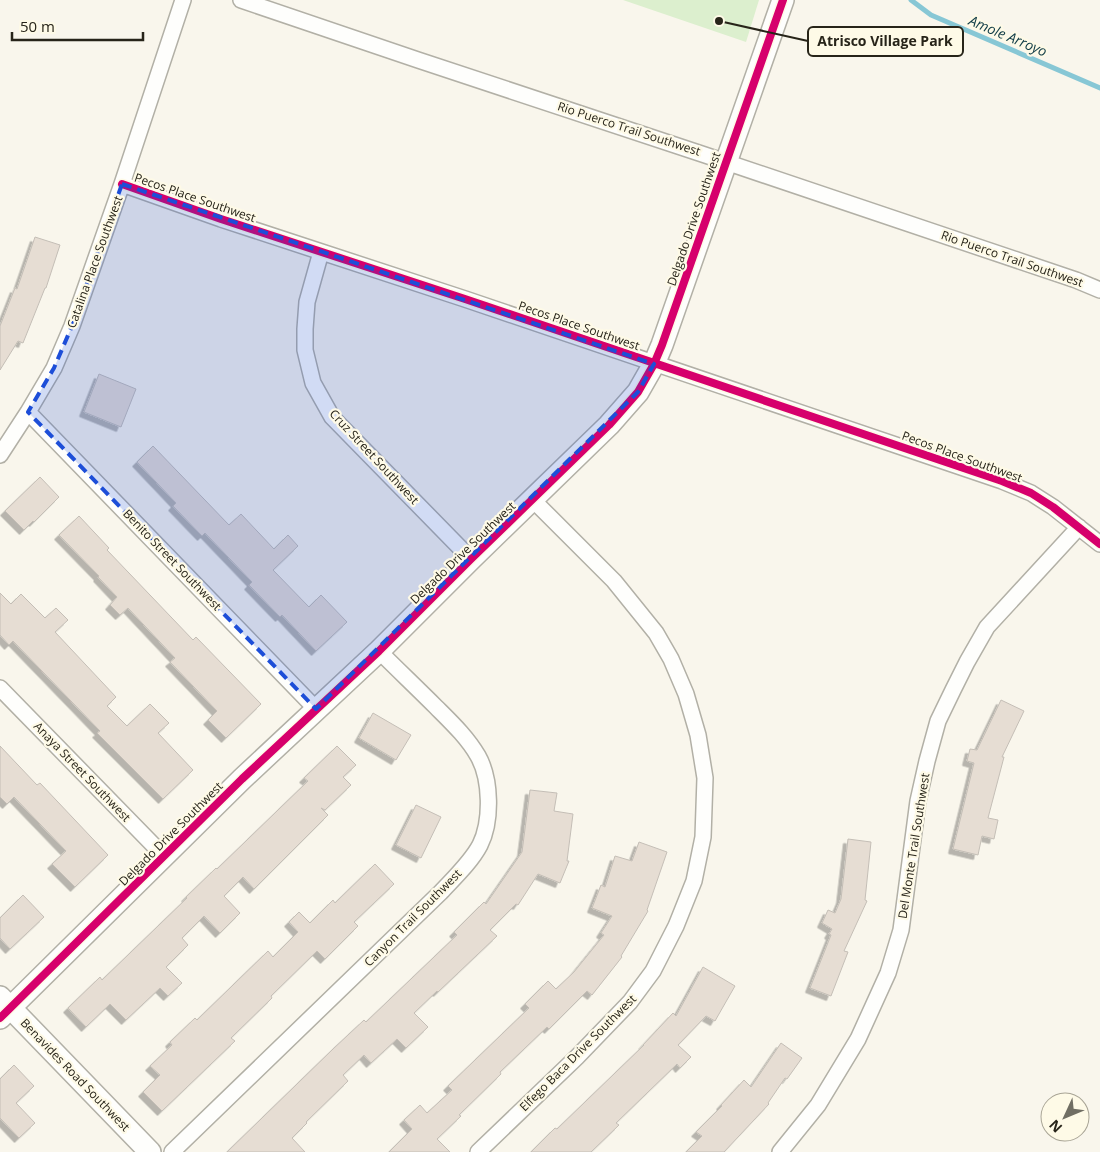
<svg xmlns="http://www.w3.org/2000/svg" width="1100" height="1152" font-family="'Open Sans',sans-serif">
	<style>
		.green { fill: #dcefce }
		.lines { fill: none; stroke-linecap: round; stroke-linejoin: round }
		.stream { stroke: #87c7d5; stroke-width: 5 }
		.building { fill: #e6ddd3; stroke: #c4beb6; filter: url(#shadow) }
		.street-casing { stroke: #b2b0a6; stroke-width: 18 }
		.secondary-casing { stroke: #b2b0a6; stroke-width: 24 }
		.street { stroke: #fefefc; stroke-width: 15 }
		.secondary { stroke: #fefefc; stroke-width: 21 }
		.cycleway-casing { stroke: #fefae7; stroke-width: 11 }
		.cycleway { stroke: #d6006c; stroke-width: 8 }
		.marked { fill: #1d4ed8; fill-opacity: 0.2; stroke: #1d4ed8; stroke-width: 4; stroke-dasharray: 10 6; stroke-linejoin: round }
		.labels { text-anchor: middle; stroke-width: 4.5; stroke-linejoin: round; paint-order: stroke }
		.street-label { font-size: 12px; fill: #272419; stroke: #fefae7 }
		.water-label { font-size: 14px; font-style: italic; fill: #0e3a45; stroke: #fefae7 }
		.leader { fill: none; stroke: #272419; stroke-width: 2 }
		.callout-dot { fill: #272419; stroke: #fefae7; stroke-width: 2 }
		.callout { fill: #fefae7; stroke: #272419; stroke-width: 2 }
		.callout-label { font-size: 14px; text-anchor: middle; font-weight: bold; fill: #272419 }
	</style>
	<defs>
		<filter id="shadow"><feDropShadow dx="-4.5" dy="4.5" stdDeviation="0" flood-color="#0004"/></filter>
	</defs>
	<rect width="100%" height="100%" fill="#f9f6ec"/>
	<!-- green -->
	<path class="green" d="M 623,0 L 759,0 L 746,42 Z"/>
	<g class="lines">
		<!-- stream -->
		<path class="stream" d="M 911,0 L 931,15 L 1100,88"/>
	</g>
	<!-- building -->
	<path class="building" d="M 35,237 L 60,245 L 46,288 L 45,288 L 23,343 L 18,341 L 0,370 L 0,326 L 15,288 L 17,289 Z
		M 99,374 L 136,389 L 121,427 L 84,412 Z
		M 153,446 L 229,525 L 241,514 L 274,549 L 288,535 L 298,546 L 273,570 L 309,607 L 321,595 L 347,622 L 316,651 L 282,615 L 280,617 L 249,585 L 252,582 L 205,533 L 202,536 L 173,506 L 176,503 L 137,462 Z
		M 40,477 L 59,497 L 34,522 L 33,521 L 24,530 L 5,511 Z
		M 79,516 L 109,548 L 107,550 L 193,640 L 196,637 L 261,704 L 226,738 L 208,720 L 217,711 L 170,662 L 175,658 L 128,608 L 120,615 L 110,605 L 117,597 L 98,577 L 99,576 L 59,535 Z
		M 0,593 L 11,604 L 21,594 L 45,618 L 56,608 L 68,620 L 55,632 L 116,697 L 107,706 L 127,726 L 150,704 L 169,723 L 158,733 L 193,770 L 163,799 L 97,733 L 100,731 L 13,641 L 9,645 L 0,635 Z
		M 1001,700 L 1024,711 L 1002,757 L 1004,757 L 988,818 L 998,820 L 994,839 L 982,836 L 978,855 L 953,849 L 974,763 L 967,761 L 970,749 L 977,750 Z
		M 373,713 L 411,735 L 396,760 L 359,738 Z
		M 0,746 L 37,785 L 40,783 L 108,855 L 75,887 L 52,864 L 66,851 L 14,797 L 7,804 L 0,797 Z
		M 337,746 L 356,765 L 343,777 L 351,785 L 325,810 L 321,808 L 328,815 L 254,889 L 243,877 L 224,896 L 240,913 L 220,933 L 204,916 L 182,938 L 188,945 L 166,967 L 182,983 L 168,996 L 160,988 L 126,1020 L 110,1004 L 86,1027 L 68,1008 L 100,977 L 102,980 L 187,898 L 186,897 L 216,868 L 217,869 L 308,781 L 304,778 Z
		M 530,790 L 557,793 L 554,811 L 573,814 L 567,861 L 569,861 L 560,883 L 538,874 L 518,905 L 516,904 L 490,930 L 497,936 L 438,992 L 437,991 L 414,1013 L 428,1027 L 406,1048 L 397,1039 L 371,1063 L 364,1055 L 343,1075 L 348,1081 L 306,1122 L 307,1123 L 292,1138 L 305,1152 L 227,1152 L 333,1049 L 364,1020 L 366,1022 L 457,935 L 454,932 L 484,902 L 486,904 L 522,852 Z
		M 416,805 L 441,817 L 421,858 L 396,845 Z
		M 848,839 L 871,842 L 865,900 L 867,901 L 844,951 L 848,952 L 831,996 L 810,988 L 831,935 L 829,934 L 832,929 L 822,923 L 828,910 L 835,913 L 841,899 Z
		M 639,842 L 667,852 L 647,910 L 648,911 L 621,956 L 622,957 L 592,995 L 587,991 L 549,1029 L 547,1027 L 500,1072 L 501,1074 L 459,1115 L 461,1116 L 437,1139 L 450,1152 L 389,1152 L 412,1129 L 404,1120 L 420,1105 L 427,1113 L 452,1090 L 448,1086 L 529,1008 L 525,1004 L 548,981 L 556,989 L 574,972 L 604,935 L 601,933 L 612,916 L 592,908 L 601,885 L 605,887 L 615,856 L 632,861 Z
		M 375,864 L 394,884 L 354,922 L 358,926 L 325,959 L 317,951 L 271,996 L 272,998 L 231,1038 L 235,1041 L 162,1111 L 143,1092 L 160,1075 L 150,1066 L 172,1045 L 170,1042 L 195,1018 L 197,1020 L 268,951 L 273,957 L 298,932 L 289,922 L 299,912 L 310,923 L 333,900 L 335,903 Z
		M 23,895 L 44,917 L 10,949 L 0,938 L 0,918 Z
		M 703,967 L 735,986 L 715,1021 L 706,1016 L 678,1045 L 691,1057 L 680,1068 L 677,1064 L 616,1123 L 619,1125 L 591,1152 L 531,1152 L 555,1128 L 557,1129 L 644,1045 L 643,1045 L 673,1013 L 676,1016 Z
		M 781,1043 L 802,1058 L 787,1079 L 785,1078 L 768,1103 L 769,1104 L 724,1152 L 686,1152 L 702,1136 L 696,1132 L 722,1106 L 721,1105 L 744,1080 L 751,1087 Z
		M 14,1065 L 34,1086 L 16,1103 L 35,1123 L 19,1138 L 0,1118 L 0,1079 Z"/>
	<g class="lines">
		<defs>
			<path id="street" d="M 241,0 L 418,60 L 705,155 L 1076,280 L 1100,290
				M 122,184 L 221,219 L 465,299 L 1002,481 L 1031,493 L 1053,507 L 1100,544
				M 321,252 L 307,302 L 305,329 L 305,350 L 313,383 L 332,417 L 471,559
				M 28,412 L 316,709
				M 0,455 L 28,412 L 54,368 L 72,326 L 122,184 L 183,0
				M 0,688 L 164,856
				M 172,1152 L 441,892 C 455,877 471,862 480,845 C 492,821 491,779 478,756 C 467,737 451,722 436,707 C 417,688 398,670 379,651
				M 478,1152 L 577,1057 L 630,1002 L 653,971 L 676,926 L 694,881 L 703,837 L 705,778 L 698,735 L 686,694 L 671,659 L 656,633 L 614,581 L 533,500
				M 780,1152 L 818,1105 L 858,1039 L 888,973 L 901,930 L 918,801 L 927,761 L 938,721 L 953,690 L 967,662 L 987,627 L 1079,527"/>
			<path id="secondary" d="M 0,997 L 150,1152
				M 0,1018 L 242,779 L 379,651 L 471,559 L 609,425 L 638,392 L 654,364 L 662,345 L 783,0"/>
		</defs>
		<!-- street casing -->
		<use href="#street" class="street-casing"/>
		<!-- secondary casing -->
		<use href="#secondary" class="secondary-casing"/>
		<!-- street -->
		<use href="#street" class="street"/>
		<!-- secondary -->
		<use href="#secondary" class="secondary"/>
		<defs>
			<path id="cycleway" d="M 122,184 L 221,219 L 465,299 L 1002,481 L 1031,493 L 1053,507 L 1100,544
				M 0,1018 L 242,779 L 379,651 L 471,559 L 609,425 L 638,392 L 654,364 L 662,345 L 783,0"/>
		</defs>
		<!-- cycleway casing -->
		<use href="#cycleway" class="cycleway-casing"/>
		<!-- cycleway -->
		<use href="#cycleway" class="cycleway"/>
	</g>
	<!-- marked area -->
	<path class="marked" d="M 122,184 L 654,364 L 638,392 L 316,709 L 28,412 L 54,368 L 72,326 Z"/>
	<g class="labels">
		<!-- street labels -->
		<g class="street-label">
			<text transform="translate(629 129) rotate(18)" y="4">Rio Puerco Trail Southwest</text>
			<text transform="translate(195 198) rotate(19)" y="4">Pecos Place Southwest</text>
			<text transform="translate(694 219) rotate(-71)" y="4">Delgado Drive Southwest</text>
			<text transform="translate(1012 259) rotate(19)" y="4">Rio Puerco Trail Southwest</text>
			<text transform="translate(95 262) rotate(-70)" y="4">Catalina Place Southwest</text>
			<text transform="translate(579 326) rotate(19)" y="4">Pecos Place Southwest</text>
			<text transform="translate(374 457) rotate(47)" y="4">Cruz Street Southwest</text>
			<text transform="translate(962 457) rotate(20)" y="4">Pecos Place Southwest</text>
			<text transform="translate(463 553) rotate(-44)" y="4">Delgado Drive Southwest</text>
			<text transform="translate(172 560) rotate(46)" y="4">Benito Street Southwest</text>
			<text transform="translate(82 772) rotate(46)" y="4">Anaya Street Southwest</text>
			<text transform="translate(171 834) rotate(-45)" y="4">Delgado Drive Southwest</text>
			<text transform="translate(914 846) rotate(-81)" y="4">Del Monte Trail Southwest</text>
			<text transform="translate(413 918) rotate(-45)" y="4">Canyon Trail Southwest</text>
			<text transform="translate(578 1053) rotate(-45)" y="4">Elfego Baca Drive Southwest</text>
			<text transform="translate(75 1075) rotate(46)" y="4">Benavides Road Southwest</text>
		</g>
		<!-- water labels -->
		<g class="water-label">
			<text transform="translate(1008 36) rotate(23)" y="5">Amole Arroyo</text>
		</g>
	</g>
	<!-- callouts -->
	<path class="leader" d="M719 21L808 41"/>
	<circle class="callout-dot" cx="719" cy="21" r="5"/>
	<rect class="callout" x="808" y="27" width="155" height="29" rx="5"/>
	<g class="callout-label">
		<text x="885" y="46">Atrisco Village Park</text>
	</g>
	<!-- north arrow -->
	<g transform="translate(1065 1117) rotate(226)"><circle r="24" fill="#fefae7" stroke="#a8a495"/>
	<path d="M0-4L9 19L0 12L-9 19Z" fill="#706e63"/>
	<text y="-8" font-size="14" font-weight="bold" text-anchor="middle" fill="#272419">N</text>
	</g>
	<!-- scale -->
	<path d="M12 32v8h131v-8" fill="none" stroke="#272419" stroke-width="2.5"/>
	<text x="20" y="32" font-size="15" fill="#272419" stroke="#fefae7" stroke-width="4" paint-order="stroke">50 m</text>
</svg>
